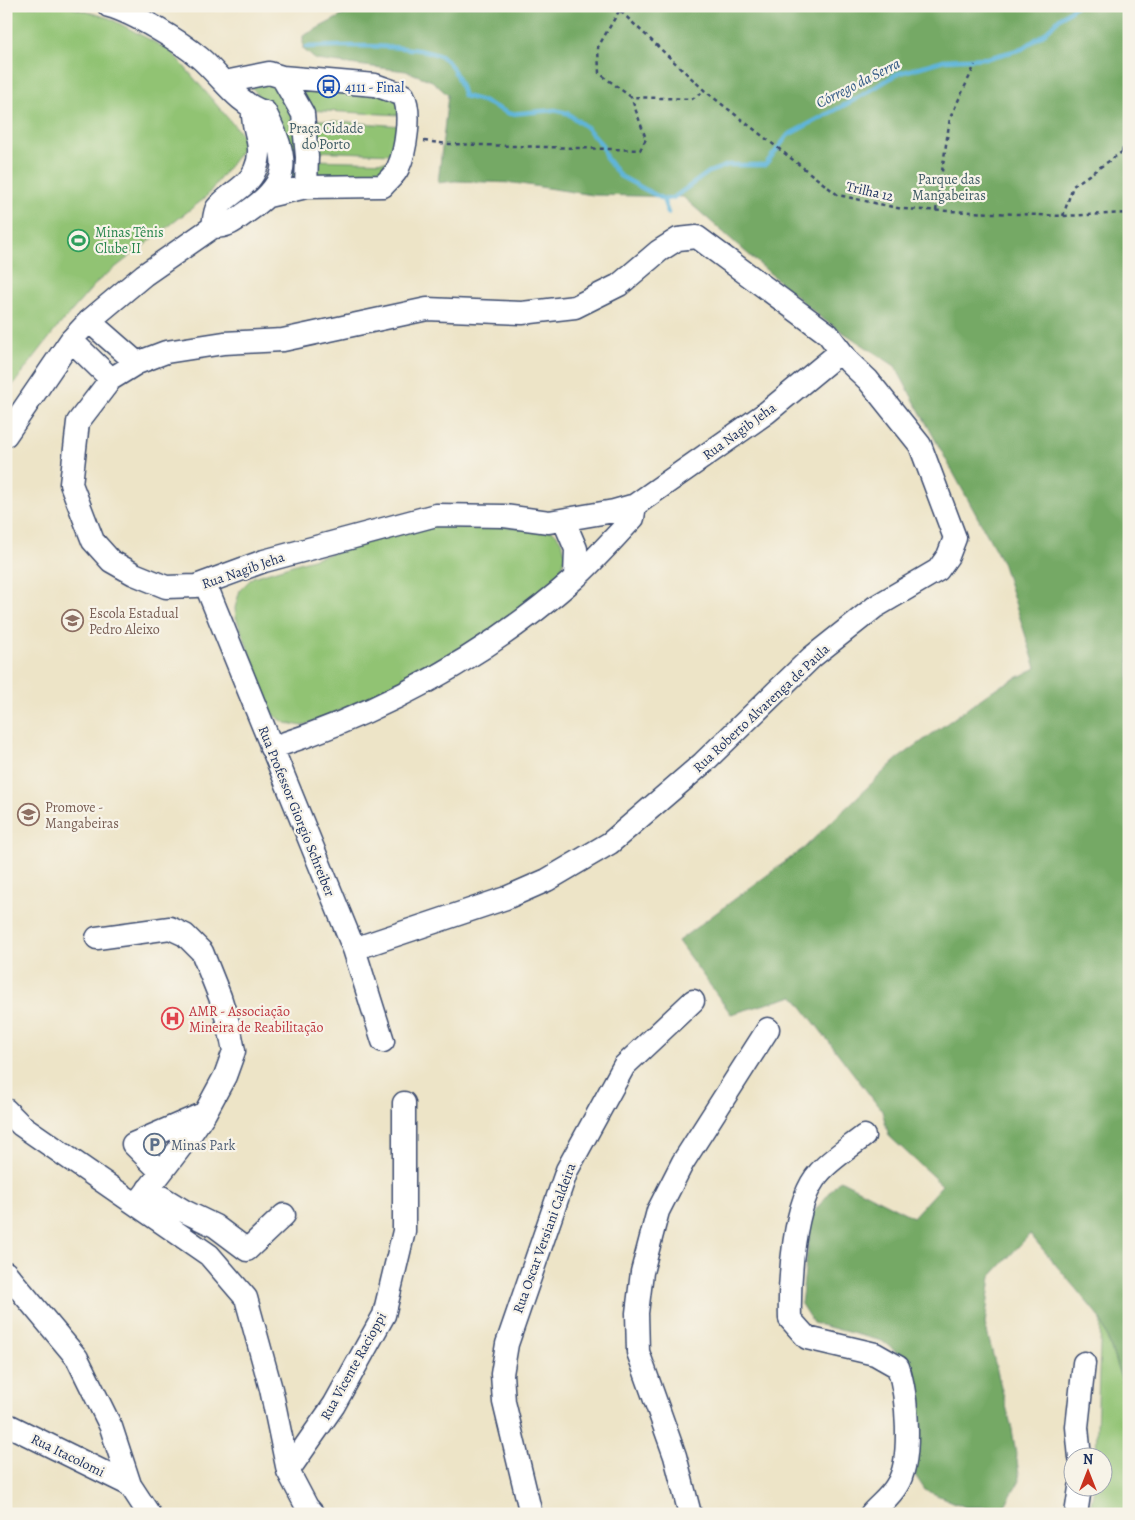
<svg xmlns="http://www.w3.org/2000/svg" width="1135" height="1520" font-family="Alegreya,serif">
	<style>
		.green { fill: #91c373; stroke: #567968 }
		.forest { fill: #74a965; stroke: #486c62 }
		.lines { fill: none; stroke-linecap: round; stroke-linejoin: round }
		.stream { stroke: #5fb5db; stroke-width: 4.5 }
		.minor-casing { stroke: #3a4a6e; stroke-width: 25 }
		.path { stroke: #3a4a6e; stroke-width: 2.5; stroke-dasharray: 4 4; stroke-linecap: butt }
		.minor { stroke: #fff; stroke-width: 22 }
		.labels { text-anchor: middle; stroke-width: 4.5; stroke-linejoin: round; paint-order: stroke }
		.transit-label { font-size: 14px; fill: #164399; stroke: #f7f3e8; text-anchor: start }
		.park-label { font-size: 14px; fill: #3e5b64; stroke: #f7f3e8 }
		.street-label { font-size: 14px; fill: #1b2f5e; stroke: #f7f3e8 }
		.leisure-label { font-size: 14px; fill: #27864d; stroke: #f7f3e8; text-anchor: start }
		.education-label { font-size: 14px; fill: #785e54; stroke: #f7f3e8; text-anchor: start }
		.health-label { font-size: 14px; fill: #be3a42; stroke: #f7f3e8; text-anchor: start }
		.service-label { font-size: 14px; fill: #4e5e75; stroke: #f7f3e8; text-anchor: start }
		.water-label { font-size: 15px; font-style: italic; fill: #2f5784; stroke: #f7f3e8 }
	</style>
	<rect width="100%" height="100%" fill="#f7f3e8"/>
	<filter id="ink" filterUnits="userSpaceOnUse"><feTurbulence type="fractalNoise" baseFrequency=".02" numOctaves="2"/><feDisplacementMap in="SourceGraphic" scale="10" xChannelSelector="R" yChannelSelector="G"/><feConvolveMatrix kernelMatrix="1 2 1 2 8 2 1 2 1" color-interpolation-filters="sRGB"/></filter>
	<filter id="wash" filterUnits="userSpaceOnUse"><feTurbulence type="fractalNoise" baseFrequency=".0096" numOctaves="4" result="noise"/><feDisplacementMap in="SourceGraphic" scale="20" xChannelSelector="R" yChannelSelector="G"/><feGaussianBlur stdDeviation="1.12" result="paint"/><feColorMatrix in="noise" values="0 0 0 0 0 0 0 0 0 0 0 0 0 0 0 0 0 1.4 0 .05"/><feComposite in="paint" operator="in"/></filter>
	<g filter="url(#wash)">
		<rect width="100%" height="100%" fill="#ede4c7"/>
		<!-- green -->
		<path class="green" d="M 6,6 L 66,6 L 109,18 L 171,51 L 248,142 L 205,198 L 98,281 L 56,329 L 6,394 Z
			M 290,82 L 374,89 L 401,103 L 401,115 L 306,110 Z
			M 279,83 L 292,105 L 300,183 L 281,188 L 268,108 L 250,85 Z
			M 307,119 L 402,126 L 395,154 L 310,151 Z
			M 310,160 L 394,162 L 381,181 L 309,181 Z
			M 452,522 L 553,531 C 567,544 568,559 558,575 L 500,626 L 413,681 L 302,726 L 286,723 L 273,715 L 236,617 L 235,608 L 240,590 L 253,577 L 425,525 Z
			M 1101,1319 L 1129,1402 L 1129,1514 L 1089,1514 L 1094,1488 L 1102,1488 L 1102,1458 L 1096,1457 Z"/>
		<!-- forest -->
		<path class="forest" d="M 360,6 L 1129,6 L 1129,1402 L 1101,1319 L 1030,1234 L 991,1276 L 985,1324 L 1012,1429 L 1020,1480 L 1004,1507 L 965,1507 L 925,1490 L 915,1475 L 919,1451 L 912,1374 L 907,1360 L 882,1341 L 813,1323 L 801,1304 L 812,1214 L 840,1180 L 913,1217 L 942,1185 L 889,1136 L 882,1111 L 794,996 L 731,1014 L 678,941 L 804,848 L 896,760 L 993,690 L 1036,668 L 1002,562 L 895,366 L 821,318 L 683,197 L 593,195 L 514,183 L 455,181 L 438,183 L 448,95 L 432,81 L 406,71 L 316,60 L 303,49 L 303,36 Z"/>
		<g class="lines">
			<!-- stream -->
			<path class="stream" d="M 306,47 C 333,46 430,42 447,61 C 456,71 460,84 464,96 L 483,101 L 510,114 L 555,110 L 567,113 L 586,127 L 602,145 L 606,158 L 620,176 L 663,199 L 673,198 L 709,172 L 728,165 L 765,165 L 788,135 L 856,99 L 897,74 L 944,60 L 988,58 L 1022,49 L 1045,33 L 1060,18 L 1076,6
				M 663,199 L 668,213"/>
		</g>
	</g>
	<g filter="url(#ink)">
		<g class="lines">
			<defs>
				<path id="minor" d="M 282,77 L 303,114 L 307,157 L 306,187
					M 225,82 L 269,73 L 282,77 L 375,85 L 403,95 C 412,111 406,151 398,168 C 395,175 388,180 383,186 L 306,187 L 268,196
					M 213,227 C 214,221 214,213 217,208 C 228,194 248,187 255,170 C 266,145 251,131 253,109
					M 89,321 L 137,363
					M 71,340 L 111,379
					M 6,435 L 71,340 L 89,321 L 144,275 L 213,227 C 228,227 235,221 247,212 C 294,180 288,158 265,112 C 239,106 220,75 200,58 C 180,41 134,13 109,6
					M 564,521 L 576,549 L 575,577
					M 205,583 L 354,949 L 383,1041
					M 271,748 C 383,712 486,656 575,578 C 595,560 614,538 633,518 L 635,505 L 766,413 L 840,352
					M 97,938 L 170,928 L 185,935 L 202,952 L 220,997 L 229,1026 L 234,1051 L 225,1076 L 205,1113 L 190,1135 L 137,1204
					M 354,949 L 506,898 L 547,880 L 610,843 L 703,763 L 812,657 L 875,607 L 938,570 L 948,556 L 955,538 L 920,445 L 868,380 L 849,362 L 828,334 L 697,237 L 678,239 L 659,251 L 619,285 L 575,307 L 522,313 L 427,309 L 283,340 L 224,343 L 166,352 L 137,363 L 111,379 L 78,422 L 71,484 L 93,541 L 111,561 L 134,574 L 166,587 L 196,586 L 264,561 L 436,515 L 504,516 L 549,522 L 614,511 L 635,505
					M 6,1110 L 21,1125 L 209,1255 L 246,1298 L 271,1389 L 288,1471 L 307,1507 L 313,1514
					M 864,1136 C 849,1148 831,1159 819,1173 C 793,1201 789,1281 790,1319 L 807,1338 L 875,1354 L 898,1367 C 907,1394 913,1460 897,1485 C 891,1496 879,1505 871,1514
					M 161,1172 L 133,1144 L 205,1113
					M 148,1189 L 184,1211 L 215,1226 L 247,1250 L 284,1215
					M 6,1273 L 77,1358 L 111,1427 L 130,1485 L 149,1514
					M 6,1424 L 130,1485
					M 1080,1458 L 1077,1427 L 1084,1363
					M 288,1471 L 334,1405 L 384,1315 L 404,1231 L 404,1103
					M 531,1514 L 504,1402 L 502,1374 L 507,1344 L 567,1170 L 624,1066 L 693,1001
					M 690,1514 L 675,1456 L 638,1352 L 637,1313 L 642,1272 L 658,1211 L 683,1162 L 768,1029
					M 1076,1514 L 1080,1488"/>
			</defs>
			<!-- minor casing -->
			<use href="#minor" class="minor-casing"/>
			<!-- path -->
			<path class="path" d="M 615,6 L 705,91 L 838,195 L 902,209 L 1063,216 L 1129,213
				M 619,11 L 598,47 L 599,73 L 631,97 L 692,99 L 705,91
				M 424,141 L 449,144 L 640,150 L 646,139 L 631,97
				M 1122,152 L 1129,127
				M 936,211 L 950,118 L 975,65
				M 1063,216 L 1073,186 L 1122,152 L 1129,153"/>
			<!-- minor -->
			<use href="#minor" class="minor"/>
		</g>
	</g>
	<!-- icons -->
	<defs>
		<symbol id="bus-ring" viewBox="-11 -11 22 22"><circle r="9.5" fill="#f7f3e8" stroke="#1a4fb4" stroke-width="1.5"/><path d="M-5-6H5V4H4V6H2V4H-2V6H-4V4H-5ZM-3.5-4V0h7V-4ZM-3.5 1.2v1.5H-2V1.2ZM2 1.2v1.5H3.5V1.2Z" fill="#1a4fb4"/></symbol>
		<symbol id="stadium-ring" viewBox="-11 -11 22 22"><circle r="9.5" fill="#f7f3e8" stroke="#2e9e5b" stroke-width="1.5"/><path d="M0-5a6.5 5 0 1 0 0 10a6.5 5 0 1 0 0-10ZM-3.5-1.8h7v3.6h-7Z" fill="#2e9e5b"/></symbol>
		<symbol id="school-ring" viewBox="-11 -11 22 22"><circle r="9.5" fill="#f7f3e8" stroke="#8d6e63" stroke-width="1.5"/><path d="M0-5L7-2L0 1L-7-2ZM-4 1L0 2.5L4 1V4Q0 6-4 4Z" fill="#8d6e63"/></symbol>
		<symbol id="hospital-ring" viewBox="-11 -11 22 22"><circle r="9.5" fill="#f7f3e8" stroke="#e0444e" stroke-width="1.5"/><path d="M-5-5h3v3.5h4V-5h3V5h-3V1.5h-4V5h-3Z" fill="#e0444e"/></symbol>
		<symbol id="parking-ring" viewBox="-11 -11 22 22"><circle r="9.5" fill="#f7f3e8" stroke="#5c6f8a" stroke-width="1.5"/><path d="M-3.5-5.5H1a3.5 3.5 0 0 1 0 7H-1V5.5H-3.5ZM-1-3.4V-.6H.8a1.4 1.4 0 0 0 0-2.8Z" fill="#5c6f8a"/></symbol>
	</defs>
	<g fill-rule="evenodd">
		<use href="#bus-ring" x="316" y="74" width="25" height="25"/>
		<use href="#stadium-ring" x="66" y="228" width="25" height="25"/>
		<use href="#school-ring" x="60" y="608" width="25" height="25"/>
		<use href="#school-ring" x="16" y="802" width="25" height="25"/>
		<use href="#hospital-ring" x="160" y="1006" width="25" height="25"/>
		<use href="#parking-ring" x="142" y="1132" width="25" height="25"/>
	</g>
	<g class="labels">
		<!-- transit labels -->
		<g class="transit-label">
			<text x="345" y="92">4111 - Final</text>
		</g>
		<!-- park labels -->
		<g class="park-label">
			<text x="326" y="133">Praça Cidade<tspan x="326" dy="16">do Porto</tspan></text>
			<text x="949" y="184">Parque das<tspan x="949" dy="16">Mangabeiras</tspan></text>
		</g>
		<!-- street labels -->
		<g class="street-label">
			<text transform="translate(870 191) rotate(13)" y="5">Trilha 12</text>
			<text transform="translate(739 431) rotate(-36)" y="5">Rua Nagib Jeha</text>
			<text transform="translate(243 570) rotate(-19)" y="5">Rua Nagib Jeha</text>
			<text transform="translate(761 708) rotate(-43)" y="5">Rua Roberto Alvarenga de Paula</text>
			<text transform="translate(297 811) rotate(68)" y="5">Rua Professor Giorgio Schreiber</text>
			<text transform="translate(544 1238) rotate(-70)" y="5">Rua Oscar Versiani Caldeira</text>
			<text transform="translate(353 1366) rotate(-61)" y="5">Rua Vicente Racioppi</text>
			<text transform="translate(68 1455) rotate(26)" y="5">Rua Itacolomi</text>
		</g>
		<!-- leisure labels -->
		<g class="leisure-label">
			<text x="95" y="237">Minas Tênis<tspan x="95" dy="16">Clube II</tspan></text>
		</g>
		<!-- education labels -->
		<g class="education-label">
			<text x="89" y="618">Escola Estadual<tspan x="89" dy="16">Pedro Aleixo</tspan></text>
			<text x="45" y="812">Promove -<tspan x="45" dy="16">Mangabeiras</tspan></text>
		</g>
		<!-- health labels -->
		<g class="health-label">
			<text x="189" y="1016">AMR - Associação<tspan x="189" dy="16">Mineira de Reabilitação</tspan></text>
		</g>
		<!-- service labels -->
		<g class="service-label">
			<text x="171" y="1150">Minas Park</text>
		</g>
		<!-- water labels -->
		<g class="water-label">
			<text transform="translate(858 83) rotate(-27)" y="5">Córrego da Serra</text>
		</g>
	</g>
	<!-- margin -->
	<rect width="1135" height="1520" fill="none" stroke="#f7f3e8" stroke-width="25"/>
	<!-- north arrow -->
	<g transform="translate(1088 1472)"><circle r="24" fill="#f7f3e8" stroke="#9fa5b1"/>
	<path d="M0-4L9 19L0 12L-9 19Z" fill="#c8321e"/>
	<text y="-8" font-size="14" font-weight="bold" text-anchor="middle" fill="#1b2f5e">N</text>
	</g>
</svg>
